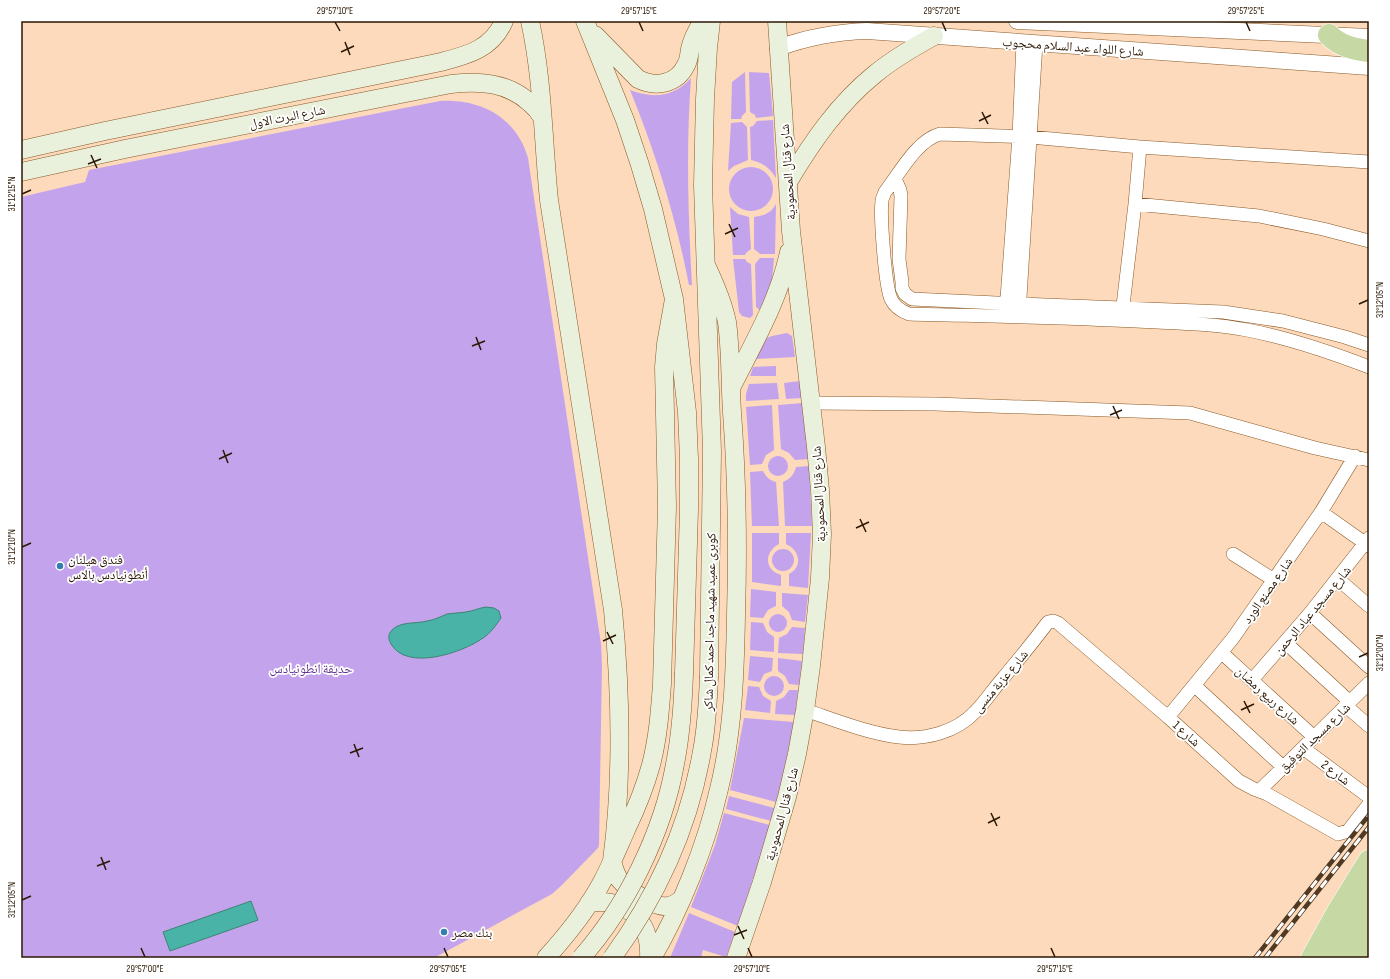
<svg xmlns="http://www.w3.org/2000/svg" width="1390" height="979" font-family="'Sofia Sans Condensed','Noto Naskh Arabic',sans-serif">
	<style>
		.green { fill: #c3a4ec }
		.water { fill: #48b3a6; stroke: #3f8475 }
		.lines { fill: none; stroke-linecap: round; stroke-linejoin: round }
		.minor-casing { stroke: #8a5926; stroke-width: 14 }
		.tertiary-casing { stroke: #8a5926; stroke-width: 17 }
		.secondary-casing { stroke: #8a5926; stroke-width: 19 }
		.trunk-casing { stroke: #fff; stroke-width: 23 }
		.minor { stroke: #fff; stroke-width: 13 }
		.tertiary { stroke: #fff; stroke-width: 16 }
		.secondary { stroke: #e9f1dc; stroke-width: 18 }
		.trunk { stroke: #c6d8a3; stroke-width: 22 }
		.rail-casing { stroke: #503a24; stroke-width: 4.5 }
		.rail { stroke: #fff; stroke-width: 3; stroke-dasharray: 9; stroke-linecap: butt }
		.secondary-bridge-casing { stroke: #8a5926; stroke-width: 19; stroke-linecap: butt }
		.secondary-bridge { stroke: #e9f1dc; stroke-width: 18 }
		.ticks { fill: none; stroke: #2b1703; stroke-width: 1.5 }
		.poi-dot { fill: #357cb0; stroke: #fff; stroke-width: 1.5 }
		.labels { text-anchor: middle; stroke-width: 3.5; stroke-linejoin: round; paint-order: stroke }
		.street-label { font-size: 13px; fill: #2b1703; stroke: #fff }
		.poi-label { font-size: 13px; fill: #2b1703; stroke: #fff; text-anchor: start }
		.park-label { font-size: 13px; fill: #633192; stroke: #fff }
		.neatline { fill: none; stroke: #2b1703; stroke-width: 1.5 }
		.ticks-label { font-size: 10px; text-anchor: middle; fill: #2b1703 }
	</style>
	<rect width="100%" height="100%" fill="#fcdabb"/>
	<!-- green -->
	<path class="green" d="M 745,72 L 746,112 L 742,116 L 741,119 L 731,119 L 732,82 Z
		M 749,72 L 769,73 L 773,116 L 756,118 L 755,115 L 750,112 Z
		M 691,78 C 686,148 688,215 692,285 L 689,285 C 676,218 656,154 630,90 C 653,99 674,97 691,78 Z
		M 440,101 C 481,99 516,117 528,158 L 601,644 L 602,665 L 599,845 L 598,848 L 562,885 L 552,894 L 434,958 L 21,958 L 21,197 L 85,182 L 89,170 Z
		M 773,120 L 776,178 C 770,168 763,163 751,160 L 750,127 L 753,126 L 757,121 Z
		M 742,122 L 747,127 L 748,160 L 734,166 L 728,171 L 731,123 Z
		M729 189a22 22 0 1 1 44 0a22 22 0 1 1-44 0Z
		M 776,204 L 775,254 L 760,254 L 758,252 L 754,249 L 754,217 C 764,216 771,213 776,204 Z
		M 730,207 L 738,214 L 749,217 L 751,249 L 746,253 L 745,255 L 733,255 Z
		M 760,258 L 774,258 L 772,281 L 761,309 L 760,310 L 756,307 L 755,264 Z
		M 733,259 L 745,259 L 747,262 L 751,264 L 753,315 L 750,318 L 742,316 L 739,312 Z
		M 787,333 L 792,336 L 795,357 L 756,359 C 765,336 762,338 787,333 Z
		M 776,366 L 776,376 L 750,376 L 753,367 Z
		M 800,381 L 802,398 L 786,399 L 784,383 Z
		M 777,383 L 779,399 L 746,401 L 746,394 L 749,384 Z
		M 803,403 L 809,459 L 795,460 L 789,453 L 781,449 L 778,405 Z
		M 772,405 L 774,450 L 766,455 L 762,464 L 750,465 L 746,407 Z
		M768 466a10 10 0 1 1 20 0a10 10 0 1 1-20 0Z
		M 809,466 L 812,526 L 785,526 L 783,482 C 790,479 794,475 796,467 Z
		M 763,471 C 766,477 769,480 776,482 L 779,526 L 752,526 L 750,472 Z
		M 752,533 L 779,533 L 779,544 C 764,552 764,570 781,575 L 781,586 L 752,582 Z
		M 786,533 L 811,533 L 808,588 L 789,586 L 789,574 C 803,567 800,550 786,544 Z
		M772 560a11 11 0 1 1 22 0a11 11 0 1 1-22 0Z
		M 751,589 L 776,592 L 776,606 L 768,610 L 763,618 L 750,617 Z
		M 782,593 L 808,595 L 805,622 L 792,620 L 789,612 L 782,606 Z
		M769 623a9 9 0 1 1 18 0a9 9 0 1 1-18 0Z
		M 751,622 L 763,623 L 767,632 L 774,637 L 774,652 L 750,650 Z
		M 792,627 L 805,628 L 803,654 L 778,653 L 779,638 L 787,634 Z
		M 750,656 L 773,658 L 772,671 L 764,674 L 760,682 L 748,680 Z
		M 778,658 L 802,661 L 799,685 L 789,684 L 785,676 L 778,671 Z
		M764 686a10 10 0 1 1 20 0a10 10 0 1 1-20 0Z
		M 748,686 L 759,687 L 763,696 L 771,701 L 770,713 L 745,710 Z
		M 789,690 L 798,690 L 795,715 L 775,714 L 776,701 L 784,697 Z
		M 744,718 L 794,722 L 783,776 L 776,802 L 730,790 Z
		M 729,796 L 774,808 L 771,821 L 726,809 Z
		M 724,813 L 770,825 L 738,926 L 691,907 L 715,845 Z
		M 689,913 L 735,932 L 726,957 L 703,950 L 701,958 L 670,958 Z"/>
	<!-- water -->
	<path class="water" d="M 486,607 L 494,608 L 499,611 L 501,618 C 496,625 491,633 483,638 C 464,652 407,672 391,644 C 388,639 388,634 392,630 C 401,621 416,624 427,621 C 434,620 440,617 447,614 C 453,613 459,613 466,612 C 473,611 479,608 486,607 Z
		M 251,901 L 258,920 L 170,951 L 163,932 Z"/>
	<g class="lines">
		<defs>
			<path id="minor" d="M 1369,162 L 1140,147 L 1030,137 L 940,134 C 917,140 899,174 885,192 C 884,195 882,198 882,201 C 880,215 885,286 891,299 C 894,306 901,311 909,314 C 985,316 1060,317 1136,321 C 1173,323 1211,323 1247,330 C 1289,338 1330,352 1369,367
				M 895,179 L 900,190 L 901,196 L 899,259 L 902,282 L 902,288 L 905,294 L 912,299 L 1020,304 L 1223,312 L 1283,321 L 1345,337 L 1369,345
				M 1135,204 L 1259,216 L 1323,229 L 1369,241
				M 1006,312 L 1019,136 L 1023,42
				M 1019,313 L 1036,43
				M 1122,314 L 1135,204 L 1140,147
				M 811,403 L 935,404 L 1190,413 L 1315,448 L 1369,460
				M 1321,512 L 1369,546
				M 1233,554 L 1274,580
				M 1338,579 L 1369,606
				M 1310,613 L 1369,667
				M 1286,643 L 1350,702
				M 1222,653 L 1314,737
				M 1252,680 L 1310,613 L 1369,538
				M 1195,686 L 1283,767
				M 1346,706 L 1369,726
				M 805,710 C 835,720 867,733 899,737 C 926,740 956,732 975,712 C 985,702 994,688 1004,677 C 1019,659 1034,641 1048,622 L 1053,621 L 1058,623 L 1168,717 L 1239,781 L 1254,789 L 1267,794 L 1338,834 L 1348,831 L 1369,804
				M 1168,717 L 1233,638 L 1321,512 L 1355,456
				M 1303,748 L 1369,797
				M 1259,791 L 1369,683"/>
			<path id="tertiary" d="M 1017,21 L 1369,37
				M 778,48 C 808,37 836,32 867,31 L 1369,67"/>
			<path id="secondary" d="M 530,21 C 543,80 543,141 549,200 L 613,610 C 621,694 623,778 612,861 C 614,868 615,873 619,879 C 627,889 655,909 669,906 C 674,905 678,902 682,899
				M 585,21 L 625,120 L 640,165 L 653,209 L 674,299 L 687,412 L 689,459 L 689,510 L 684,673
				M 595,35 L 638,79 C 656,88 677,84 686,65 C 689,60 689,55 690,49 C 692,39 697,30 703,21
				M 21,150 L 105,131 L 441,62 C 468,55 492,49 504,21
				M 21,172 L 125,149 L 451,84 C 480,81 507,82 530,103 C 535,107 539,112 542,117
				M 788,182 C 812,142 838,104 875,74 C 893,59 914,47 934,36
				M 731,388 C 753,344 779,300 789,252
				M 709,676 L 712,451 L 703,185 L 705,99 L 708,48 L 711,21
				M 589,903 C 626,897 651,920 649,958
				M 546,958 C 567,935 587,910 602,882 C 611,865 618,848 626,830 C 636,809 645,787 651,765 C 658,738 660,711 662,684 L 667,507 L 664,367 L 666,344 L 674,299
				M 652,958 C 681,908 706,846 719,789 C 733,732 735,674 736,615 C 738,547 737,479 732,412 C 730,382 731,351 727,322 C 723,302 715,284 706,265
				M 736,958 L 762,882 L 787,797 L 797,754 L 805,710 L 811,666 L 820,578 L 822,534 L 820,490 L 816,447 L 791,231 L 777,21"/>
			<path id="trunk" d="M 1329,35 C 1340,46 1353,49 1369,51
				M 1329,957 L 1339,939 L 1369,896
				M 1312,958 L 1337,913 L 1369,861
				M 1346,958 L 1369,922
				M 1366,958 L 1369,954"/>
		</defs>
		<!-- minor casing -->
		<use href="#minor" class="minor-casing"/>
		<!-- tertiary casing -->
		<use href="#tertiary" class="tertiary-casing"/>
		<!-- secondary casing -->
		<use href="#secondary" class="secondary-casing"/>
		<!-- trunk casing -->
		<use href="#trunk" class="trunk-casing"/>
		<!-- minor -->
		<use href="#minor" class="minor"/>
		<!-- tertiary -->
		<use href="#tertiary" class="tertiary"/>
		<!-- secondary -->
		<use href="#secondary" class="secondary"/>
		<!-- trunk -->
		<use href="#trunk" class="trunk"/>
		<defs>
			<path id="rail" d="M 1255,958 L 1369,815
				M 1265,958 L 1369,827"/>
		</defs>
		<!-- rail casing -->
		<use href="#rail" class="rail-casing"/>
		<!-- rail -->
		<use href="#rail" class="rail"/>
		<defs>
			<path id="secondary-bridge" d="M 581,958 C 627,906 663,832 675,764 C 681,734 683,704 684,673
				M 612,958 C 657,896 689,827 702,751 C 707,726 708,701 709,676"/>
		</defs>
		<!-- secondary-bridge casing -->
		<use href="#secondary-bridge" class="secondary-bridge-casing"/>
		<!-- secondary-bridge -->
		<use href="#secondary-bridge" class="secondary-bridge"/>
	</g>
	<!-- ticks -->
	<path class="ticks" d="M 335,22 L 340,31M 639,22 L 643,31M 942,22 L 946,31M 1246,22 L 1250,31M 345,42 L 350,55M 341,52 L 354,46M 982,112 L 988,124M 979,121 L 991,115M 91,155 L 97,168M 88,164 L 101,159M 22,194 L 31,190M 729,224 L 735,237M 725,234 L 738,228M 1359,304 L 1368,300M 476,337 L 481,350M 472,346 L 485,341M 1113,406 L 1119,419M 1110,415 L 1122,410M 223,450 L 228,463M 219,459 L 232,453M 860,519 L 866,532M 856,528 L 869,522M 22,547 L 31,543M 607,632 L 613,644M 603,641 L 616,635M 1359,657 L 1368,653M 1244,701 L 1250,713M 1241,710 L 1254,704M 354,744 L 359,757M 350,753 L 363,748M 991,813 L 997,826M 988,823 L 1000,817M 101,857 L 106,870M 97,866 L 110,861M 22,900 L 31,896M 738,926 L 744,939M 734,935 L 747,930M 141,948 L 145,957M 444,948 L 448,957M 748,948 L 752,957M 1051,948 L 1055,957"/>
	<!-- markers -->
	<g class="poi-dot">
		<circle cx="60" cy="566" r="4"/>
		<circle cx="444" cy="932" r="4"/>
	</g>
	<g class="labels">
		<!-- street labels -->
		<g class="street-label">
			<text transform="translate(1073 46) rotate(4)" y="5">شارع اللواء عبد السلام محجوب</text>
			<text transform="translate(287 116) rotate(-11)" y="5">شارع البرت الاول</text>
			<text transform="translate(787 172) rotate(-94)" y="5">شارع قنال المحمودية</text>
			<text transform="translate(818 494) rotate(-93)" y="5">شارع قنال المحمودية</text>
			<text transform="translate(1267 590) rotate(-55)" y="5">شارع مصنع الورد</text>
			<text transform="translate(1312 610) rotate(-50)" y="5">شارع مسجد عباد الرحمن</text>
			<text transform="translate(709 622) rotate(-89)" y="5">كوبرى عميد شهيد ماجد احمد كمال شاكر</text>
			<text transform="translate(1000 681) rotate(-50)" y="5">شارع عزبة منسى</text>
			<text transform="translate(1268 695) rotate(42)" y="5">شارع ربيع رمضان</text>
			<text transform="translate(1187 733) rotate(42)" y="5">شارع 1</text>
			<text transform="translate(1314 737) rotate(-44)" y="5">شارع مسجد التوفيق</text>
			<text transform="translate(1336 772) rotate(37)" y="5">شارع 2</text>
			<text transform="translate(781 814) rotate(-75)" y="5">شارع قنال المحمودية</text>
		</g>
		<!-- poi labels -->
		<g class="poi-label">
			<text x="68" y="564">فندق هيلنان<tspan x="68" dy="15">أنطونيادس بالاس</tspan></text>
			<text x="452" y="937">بنك مصر</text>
		</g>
		<!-- park labels -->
		<g class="park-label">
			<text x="311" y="673">حديقة انطونيادس</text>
		</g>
	</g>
	<!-- border -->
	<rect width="1390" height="979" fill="none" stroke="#ffffff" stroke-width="44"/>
	<rect x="22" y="22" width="1346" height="935" class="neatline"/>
	<g class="ticks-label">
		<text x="335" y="14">29°57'10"E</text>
		<text x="639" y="14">29°57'15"E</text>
		<text x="942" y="14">29°57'20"E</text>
		<text x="1246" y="14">29°57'25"E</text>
		<text transform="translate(11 194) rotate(-90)" y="4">31°12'15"N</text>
		<text transform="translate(1379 300) rotate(-90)" y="4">31°12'05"N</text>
		<text transform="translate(11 547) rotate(-90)" y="4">31°12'10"N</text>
		<text transform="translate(1379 653) rotate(-90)" y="4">31°12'00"N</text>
		<text transform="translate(11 900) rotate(-90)" y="4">31°12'05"N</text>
		<text x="145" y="972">29°57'00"E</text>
		<text x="448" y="972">29°57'05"E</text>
		<text x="752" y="972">29°57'10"E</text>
		<text x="1055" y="972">29°57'15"E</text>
	</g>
</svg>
